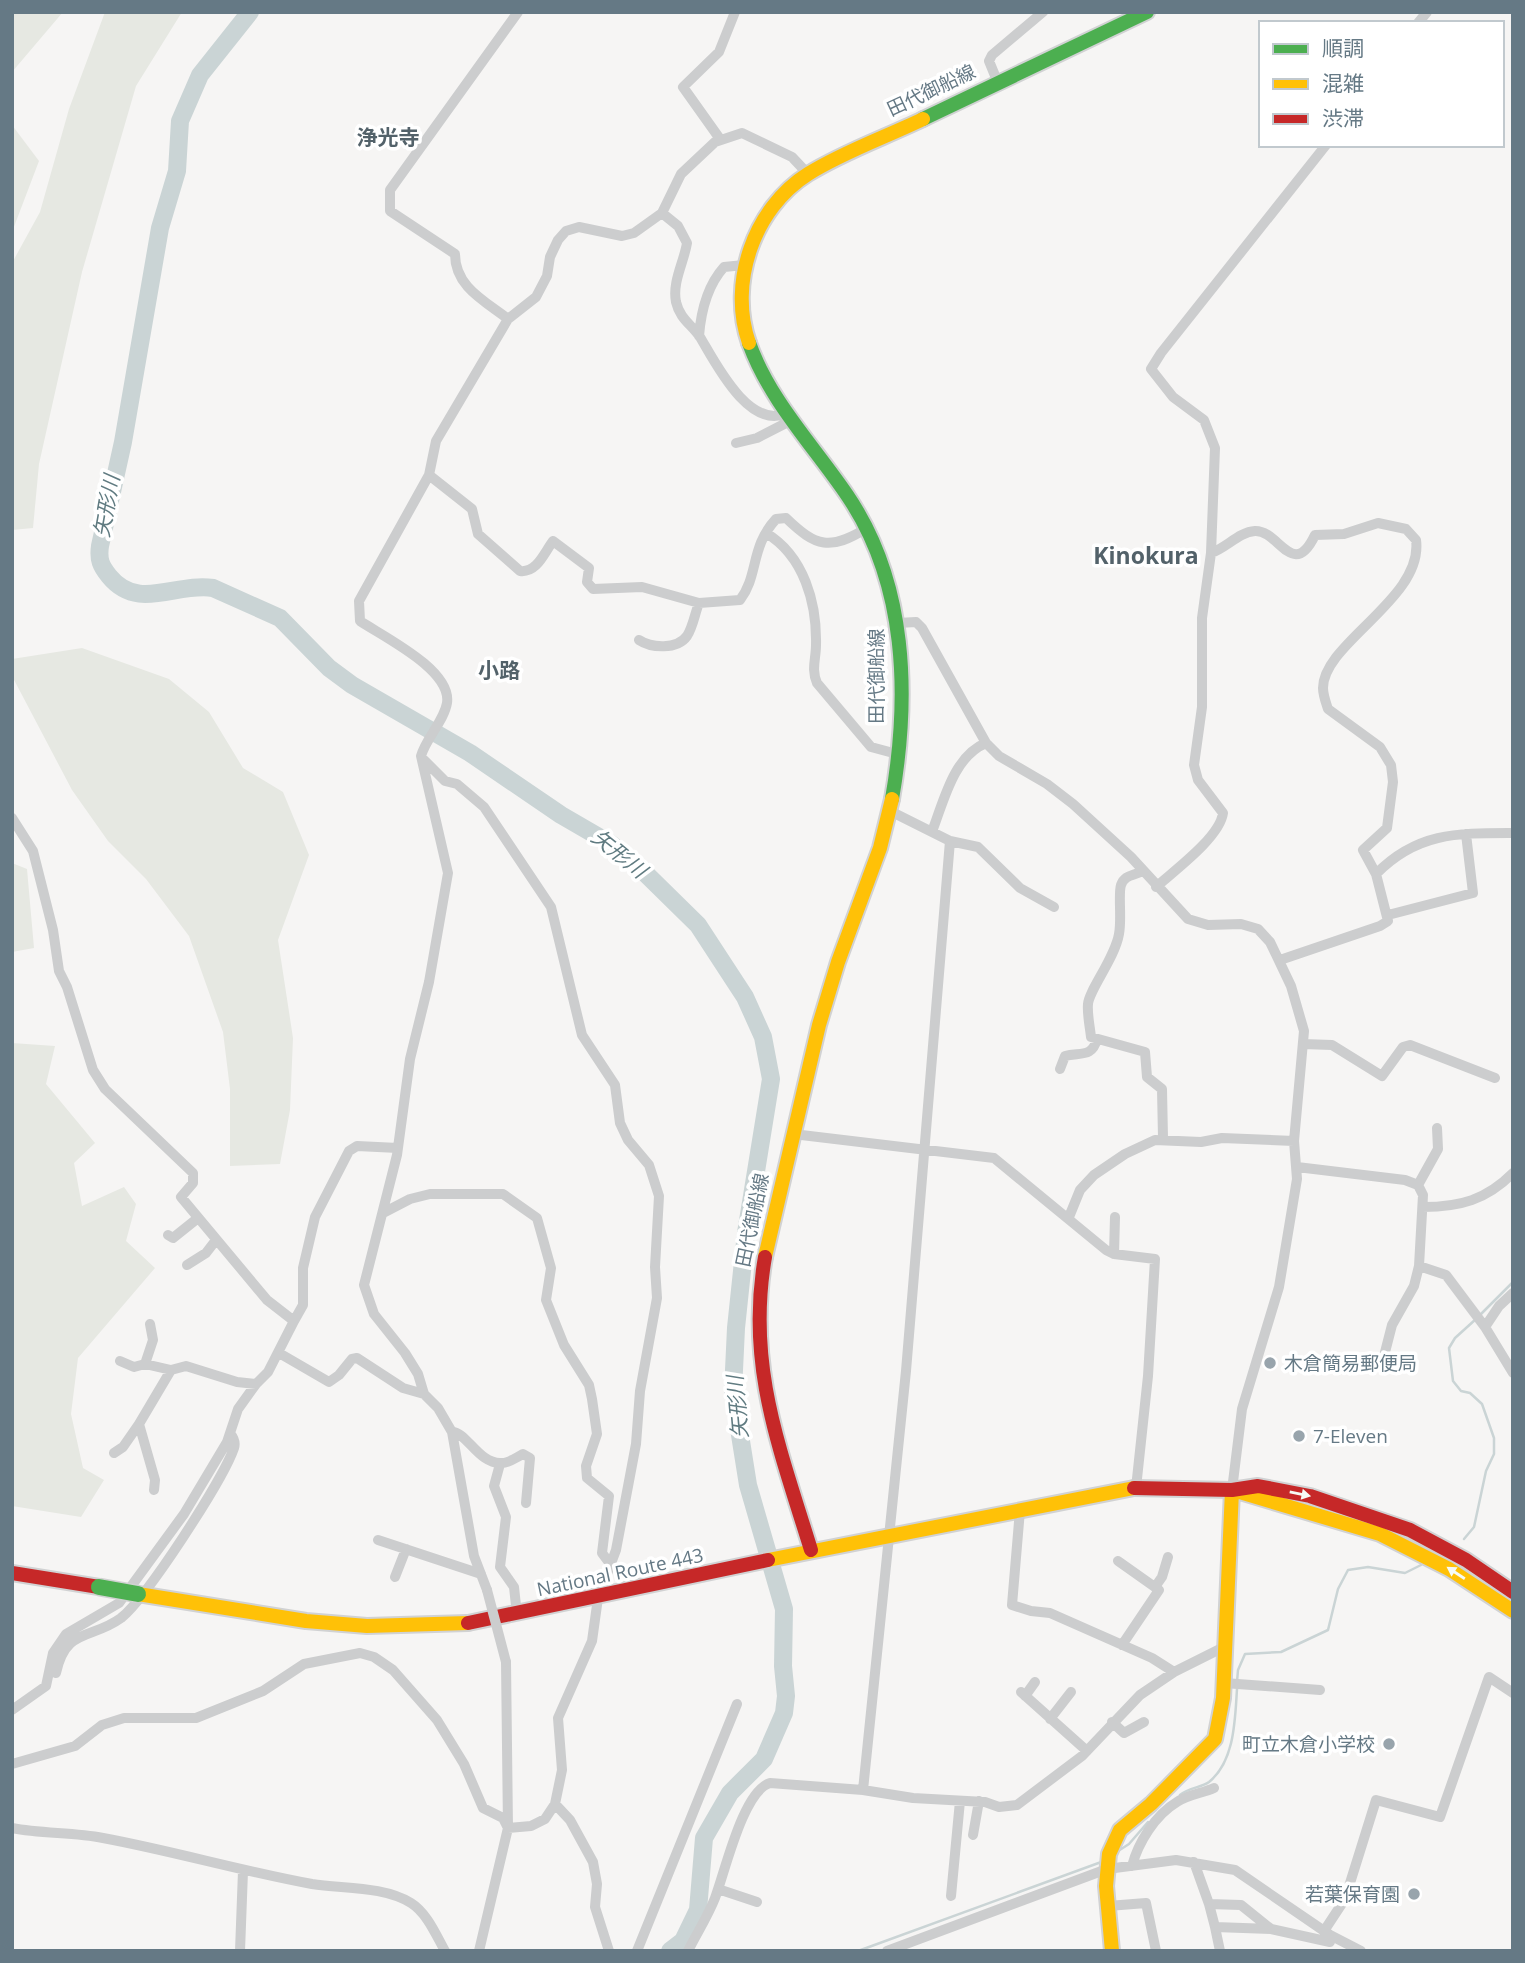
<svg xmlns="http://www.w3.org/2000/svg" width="1525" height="1963" font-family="'Open Sans','Noto Sans JP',sans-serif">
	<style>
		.green { fill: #e6e8e2 }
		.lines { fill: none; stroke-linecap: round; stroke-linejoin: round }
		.stream { stroke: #cad4d5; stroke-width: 2.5 }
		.river { stroke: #cad4d5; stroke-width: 18 }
		.fast-casing { stroke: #d1d2d3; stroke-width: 18 }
		.slow-casing { stroke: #d1d2d3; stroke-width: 18 }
		.jam-casing { stroke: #d1d2d3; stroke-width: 18 }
		.street { stroke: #cccdce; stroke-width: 10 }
		.fast { stroke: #4caf50; stroke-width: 14 }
		.slow { stroke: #ffc107; stroke-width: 14 }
		.jam { stroke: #c62828; stroke-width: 14 }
		.fast-bridge-casing { stroke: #d1d2d2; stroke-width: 19; stroke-linecap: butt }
		.street-bridge { stroke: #cccdce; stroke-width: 10 }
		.fast-bridge { stroke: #4caf50; stroke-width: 16 }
		.oneway { fill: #f6fbf6 }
		.poi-dot { fill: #98a4ac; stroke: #fff; stroke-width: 2.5 }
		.labels { text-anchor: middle; stroke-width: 7; stroke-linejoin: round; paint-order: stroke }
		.street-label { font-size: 19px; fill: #657985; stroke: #fff }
		.poi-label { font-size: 19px; fill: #657985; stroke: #fff; text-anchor: start }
		.neighbourhood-label { font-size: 21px; font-weight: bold; fill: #53626a; stroke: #fff }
		.water-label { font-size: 21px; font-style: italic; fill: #607b81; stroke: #fff }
		.quarter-label { font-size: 23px; font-weight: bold; fill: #53626a; stroke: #fff }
	</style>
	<rect width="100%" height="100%" fill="#f6f5f4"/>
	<!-- green -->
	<path class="green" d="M 12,12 L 63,12 L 12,72 Z
		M 105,12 L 182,12 L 136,86 L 82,272 L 39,464 L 33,528 L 12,530 L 12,263 L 40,212 L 69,109 Z
		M 12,125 L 39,161 L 12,232 Z
		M 82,648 L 169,679 L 209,712 L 243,768 L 283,792 L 309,855 L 278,940 L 293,1038 L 290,1110 L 280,1164 L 230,1166 L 230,1089 L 223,1032 L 189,936 L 146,879 L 108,841 L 72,790 L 12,676 L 12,659 Z
		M 12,863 L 27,869 L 34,948 L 12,952 Z
		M 12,1043 L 55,1046 L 46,1084 L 95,1143 L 74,1163 L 82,1206 L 124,1187 L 136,1204 L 126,1241 L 155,1268 L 78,1358 L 71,1414 L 83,1468 L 104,1480 L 81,1517 L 12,1506 Z"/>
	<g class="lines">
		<!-- stream -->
		<path class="stream" d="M 1481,1314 L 1513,1282
			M 1464,1539 L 1474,1527 L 1486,1471 L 1494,1454 L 1494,1438 L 1482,1404 L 1470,1393 L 1461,1391 L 1453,1381 L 1449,1348 L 1455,1338 L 1476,1319
			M 1237,1682 L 1238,1670 L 1245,1654 L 1281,1652 L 1328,1630 L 1338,1589 L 1348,1570 L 1368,1567 L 1405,1573 L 1421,1565
			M 1180,1795 C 1189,1787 1201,1788 1209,1782 C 1235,1761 1235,1719 1237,1689
			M 1115,1853 L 1129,1844 L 1148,1822
			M 858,1951 L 1104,1861"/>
		<!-- river -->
		<path class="river" d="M 250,12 L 200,75 L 180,121 L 177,171 L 160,228 L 123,442 L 100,546 C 98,560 101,566 109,576 C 138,612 176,582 213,588 L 280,618 L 329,668 L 352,685 L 470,753 L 561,815 L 611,844 L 642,870 L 698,925 L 745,997 L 763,1037 L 771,1079 L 746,1233 L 736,1328 L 733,1391 L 748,1485 L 784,1609 L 783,1666 L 786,1696 L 784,1713 L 764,1759 L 730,1793 L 704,1838 L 698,1910 L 683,1941 L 670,1951"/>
		<defs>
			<path id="fast" d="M 923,119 L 1147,12
				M 749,343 C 770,401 813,445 847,495 C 907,583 910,696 892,799"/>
			<path id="slow" d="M 749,343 C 728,283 754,208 808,174 C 843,152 886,137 923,119
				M 765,1257 L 819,1025 L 838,962 L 880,848 L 892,799
				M 1233,1490 L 1380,1534 L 1449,1569 L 1513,1611
				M 768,1560 L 1134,1488
				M 138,1594 L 306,1621 L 367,1626 L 468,1623
				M 1112,1951 L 1106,1886 L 1109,1854 L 1120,1830 L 1151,1804 L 1215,1739 L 1223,1698 L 1232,1490"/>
			<path id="jam" d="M 765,1257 C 746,1365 780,1449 811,1550
				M 1134,1488 L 1232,1490 L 1258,1486 L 1310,1496 L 1410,1530 L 1466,1560 L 1513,1592
				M 12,1573 L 99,1587
				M 468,1623 L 768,1560"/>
		</defs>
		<!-- fast casing -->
		<use href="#fast" class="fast-casing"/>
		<!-- slow casing -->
		<use href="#slow" class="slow-casing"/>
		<!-- jam casing -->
		<use href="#jam" class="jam-casing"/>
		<!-- street -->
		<path class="street" d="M 1418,23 L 1427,12
			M 998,83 L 989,61 L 992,55 L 1043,12
			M 720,139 L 683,87 L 719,52 L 735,12
			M 662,213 L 678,226 L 687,243 C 684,262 672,282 676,302 C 680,319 691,324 700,337 C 715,362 749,431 787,413
			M 508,319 C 485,301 455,287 455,254 L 390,211 L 390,190 L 518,12
			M 699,336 C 701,311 707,286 724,267 L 744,265
			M 736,443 L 757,438 L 792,420
			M 429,475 L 472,509 L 478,534 L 520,571 C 537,573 544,553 553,541 L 589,568 L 587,582 L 593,589 L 642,587 L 699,603 L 740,600 C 759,575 750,547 776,519 L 786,518 C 816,547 830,551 867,528
			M 766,533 C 804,556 817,603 816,645 C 816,659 811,669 817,683 L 871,747 L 897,754
			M 1211,553 C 1226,548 1239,532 1255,531 C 1279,530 1293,581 1315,535 L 1344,534 L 1378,523 L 1406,529 L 1416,540 C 1424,598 1323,643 1323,688 C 1323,695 1326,703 1328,709 L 1380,747 L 1391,765 L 1393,782 L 1387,828 L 1363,850 L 1376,874 L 1388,921 L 1380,926 L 1280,960
			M 898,623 L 916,622 L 922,628 L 986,743 L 999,756 L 1047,784 L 1073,804 L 1131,857 L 1188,919 L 1208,925 L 1241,924 L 1258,929 L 1270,942 L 1291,986 L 1304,1031 L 1294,1141 L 1297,1179 L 1279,1287 L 1242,1409 L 1232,1490
			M 639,640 C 651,648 677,650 687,636 C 693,627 695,613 699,603
			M 424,760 L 445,781 L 457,784 L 484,807 L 551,907 L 582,1035 L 615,1085 L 620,1123 L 628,1140 L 649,1165 L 659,1196 L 655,1267 L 657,1298 L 640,1391 L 636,1444 L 616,1550 L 598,1598 L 592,1641 L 558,1718 L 562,1770 L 555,1804 L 545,1819 L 531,1826 L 508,1828
			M 12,818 L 33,851 L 53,930 L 59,971 L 67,987 L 93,1070 L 105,1089 L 193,1173 L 193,1183 L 181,1197 L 267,1300 L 294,1321 L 268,1372 L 256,1384 L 238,1409 L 227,1442 L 184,1514 L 119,1603 L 66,1634 L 53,1653 L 46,1686 L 12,1710
			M 933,829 C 944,800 954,756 986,743
			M 950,841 L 978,847 L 1020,888 L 1054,907
			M 1142,871 C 1134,876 1125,874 1121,885 C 1118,894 1122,919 1119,934 C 1115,958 1089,990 1088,1004 C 1087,1014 1090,1027 1091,1037 L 1145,1052 L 1147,1077 L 1162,1089 L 1163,1138
			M 1376,874 C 1417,832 1458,833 1513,833
			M 1156,887 C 1175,870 1220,837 1223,813 L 1198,780 L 1194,765 L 1202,707 L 1202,618 L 1211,553 L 1215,448 L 1204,420 L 1173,397 L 1151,369 L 1161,353 L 1326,145
			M 1388,915 L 1473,893 L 1466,834
			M 1303,1044 L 1332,1045 L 1382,1076 L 1403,1047 L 1410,1045 L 1495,1078
			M 1060,1069 L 1065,1056 C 1080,1052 1092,1058 1097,1039
			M 793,1134 L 994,1158 L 1106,1250 L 1114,1254 L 1155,1259 L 1148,1376 L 1136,1488
			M 1297,1167 L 1405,1180 L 1418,1185 L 1423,1195 L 1419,1266 L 1446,1275 L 1485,1327 L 1513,1373
			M 1418,1185 L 1438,1149 L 1437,1128
			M 1423,1207 C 1460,1207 1486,1200 1513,1173
			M 383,1213 L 410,1199 L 430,1194 L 503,1194 L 537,1218 L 551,1268 L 546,1300 L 564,1345 L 589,1385 L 592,1399 L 597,1434 L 586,1466 L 587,1478 L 609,1496 L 602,1553 L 611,1565
			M 1069,1217 L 1080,1190 L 1094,1175 L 1125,1154 L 1155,1140 L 1201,1142 L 1222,1138 L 1294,1141
			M 168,1235 L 173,1238 L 198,1218
			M 1114,1254 L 1115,1217
			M 187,1265 L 206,1253 L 216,1240
			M 294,1321 L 303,1305 L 303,1268 L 315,1217 L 349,1151 L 357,1146 L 398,1148
			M 150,1324 L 153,1340 L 145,1364 L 171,1370
			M 1485,1327 L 1499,1306 L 1513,1293
			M 279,1353 L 329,1382 L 339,1375 L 352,1359 L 357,1358 L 403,1388 L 424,1394
			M 1383,1360 L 1392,1325 L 1414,1286 L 1419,1266
			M 120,1361 L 134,1367 L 145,1364
			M 452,1432 C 466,1431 479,1465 502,1463 C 509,1463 517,1457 523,1454 L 530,1458 L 526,1503
			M 114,1453 L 123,1447 L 139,1424
			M 500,1464 L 494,1486 L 506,1517 L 500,1567 L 514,1587 L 517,1615
			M 154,1490 L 155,1480 L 139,1424 L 171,1370 L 186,1366 L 237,1382 L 256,1384
			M 1020,1510 L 1012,1605 L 1031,1611 L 1050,1613 L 1152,1658 L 1174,1672
			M 378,1540 L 481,1574
			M 1118,1561 L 1159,1590 L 1122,1645
			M 395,1577 L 406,1549
			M 1155,1587 L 1162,1577 L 1168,1557
			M 487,1590 L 474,1556 L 452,1432 L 438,1408 L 424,1394 L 418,1374 L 405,1353 L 374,1314 L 364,1285 L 397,1155 L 410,1059 L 429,982 L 448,873 L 421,756 C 426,738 444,721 447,703 C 452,670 384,637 360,621 L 359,601 L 429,475 L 436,441 L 508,319 L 536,297 L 547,276 L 550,257 L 558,240 L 566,231 L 579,227 L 622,236 L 634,233 L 662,213 L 681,174 L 715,142 L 742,133 L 792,157 L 808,174
			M 56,1673 C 66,1627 91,1640 121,1618 C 147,1597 223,1480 234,1448 C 236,1442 234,1438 230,1433
			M 1224,1683 L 1320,1690
			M 1021,1692 L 1087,1751
			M 1025,1696 L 1035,1682
			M 1050,1719 L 1071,1692
			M 1112,1722 L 1124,1733 L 1144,1722
			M 12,1764 L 75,1746 L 102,1725 L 124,1718 L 196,1718 L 263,1691 L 304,1664 L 360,1653 L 374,1657 L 393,1670 L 437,1720 L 464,1764 L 483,1808 L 503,1818 L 508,1828
			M 863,1790 L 906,1371 L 950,841 L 890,811
			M 555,1804 L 570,1820 L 593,1862 L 597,1884 L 595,1907 L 609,1951
			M 12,1828 C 42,1834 73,1832 103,1838 C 173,1851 241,1871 312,1884 C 344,1889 383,1886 411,1903 C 427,1913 436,1935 445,1951
			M 973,1835 L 979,1801
			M 1194,1862 L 1209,1904 L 1241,1905 L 1271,1929 L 1330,1942 L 1330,1935
			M 1132,1866 C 1138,1843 1155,1815 1177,1802 C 1187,1795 1203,1793 1214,1788
			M 718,1889 L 757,1902
			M 951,1896 L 960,1801
			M 1209,1904 L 1215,1927 L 1271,1929
			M 1108,1906 L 1146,1903 L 1156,1951
			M 1215,1927 L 1220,1951
			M 1324,1931 L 1345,1899 L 1376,1800 L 1440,1817 L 1489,1677 L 1513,1693
			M 240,1951 L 243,1871
			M 479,1951 L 508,1828 L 506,1662
			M 637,1951 L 737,1704
			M 688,1951 C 697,1933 708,1916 715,1898 C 725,1872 743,1791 770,1783 L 863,1790 L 913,1798 L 985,1802 L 999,1807 L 1017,1805 L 1082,1756 L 1140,1695 L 1174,1672 L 1226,1646
			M 887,1951 L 1107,1869 L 1176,1860 L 1235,1870 L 1330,1935 L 1361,1951"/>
		<!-- fast -->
		<use href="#fast" class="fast"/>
		<!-- slow -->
		<use href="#slow" class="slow"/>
		<!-- jam -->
		<use href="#jam" class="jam"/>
		<defs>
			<path id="fast-bridge" d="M 99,1587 L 138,1594"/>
		</defs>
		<!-- fast-bridge casing -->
		<use href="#fast-bridge" class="fast-bridge-casing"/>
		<!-- street-bridge -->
		<path class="street-bridge" d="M 487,1590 L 506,1662"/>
		<!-- fast-bridge -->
		<use href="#fast-bridge" class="fast-bridge"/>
	</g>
	<!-- one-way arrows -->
	<defs><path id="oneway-solid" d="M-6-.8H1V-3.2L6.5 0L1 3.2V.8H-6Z" transform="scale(1.75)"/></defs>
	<g class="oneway">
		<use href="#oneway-solid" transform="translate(1300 1494) rotate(11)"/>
		<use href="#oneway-solid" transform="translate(1456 1573) rotate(-147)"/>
	</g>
	<!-- markers -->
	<g class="poi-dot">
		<circle cx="1270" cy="1363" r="7"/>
		<circle cx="1299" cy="1436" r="7"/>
		<circle cx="1389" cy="1744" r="7"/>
		<circle cx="1414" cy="1894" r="7"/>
	</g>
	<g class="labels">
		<!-- street labels -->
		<g class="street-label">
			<text transform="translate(931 90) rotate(-25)" y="7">田代御船線</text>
			<text transform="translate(876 676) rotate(-90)" y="7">田代御船線</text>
			<text transform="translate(752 1220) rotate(-78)" y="7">田代御船線</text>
			<text transform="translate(620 1572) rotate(-12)" y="7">National Route 443</text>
		</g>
		<!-- poi labels -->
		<g class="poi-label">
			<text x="1284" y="1370">木倉簡易郵便局</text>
			<text x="1313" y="1443">7-Eleven</text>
			<text x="1375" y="1751" text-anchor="end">町立木倉小学校</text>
			<text x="1400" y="1901" text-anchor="end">若葉保育園</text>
		</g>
		<!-- neighbourhood labels -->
		<g class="neighbourhood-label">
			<text x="388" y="145">浄光寺</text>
			<text x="499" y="678">小路</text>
		</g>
		<!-- water labels -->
		<g class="water-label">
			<text transform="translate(107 506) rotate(-80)" y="7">矢形川</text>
			<text transform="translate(619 854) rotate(39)" y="7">矢形川</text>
			<text transform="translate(738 1407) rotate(-95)" y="7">矢形川</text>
		</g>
		<!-- quarter labels -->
		<g class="quarter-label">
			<text x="1146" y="564">Kinokura</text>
		</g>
	</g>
	<!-- border -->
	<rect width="1525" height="1963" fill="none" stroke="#657985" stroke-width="28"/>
	<!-- legend -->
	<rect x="1259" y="21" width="245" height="126" fill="#ffffff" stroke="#c1c9ce" stroke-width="2"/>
	<rect x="1273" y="44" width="35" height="10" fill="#4caf50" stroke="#c1c9ce" stroke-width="2"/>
	<text x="1322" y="56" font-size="21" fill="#657985">順調</text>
	<rect x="1273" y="79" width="35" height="10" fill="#ffc107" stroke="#c1c9ce" stroke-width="2"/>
	<text x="1322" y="91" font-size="21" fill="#657985">混雑</text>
	<rect x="1273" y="114" width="35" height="10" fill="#c62828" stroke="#c1c9ce" stroke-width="2"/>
	<text x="1322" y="126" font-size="21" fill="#657985">渋滞</text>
</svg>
